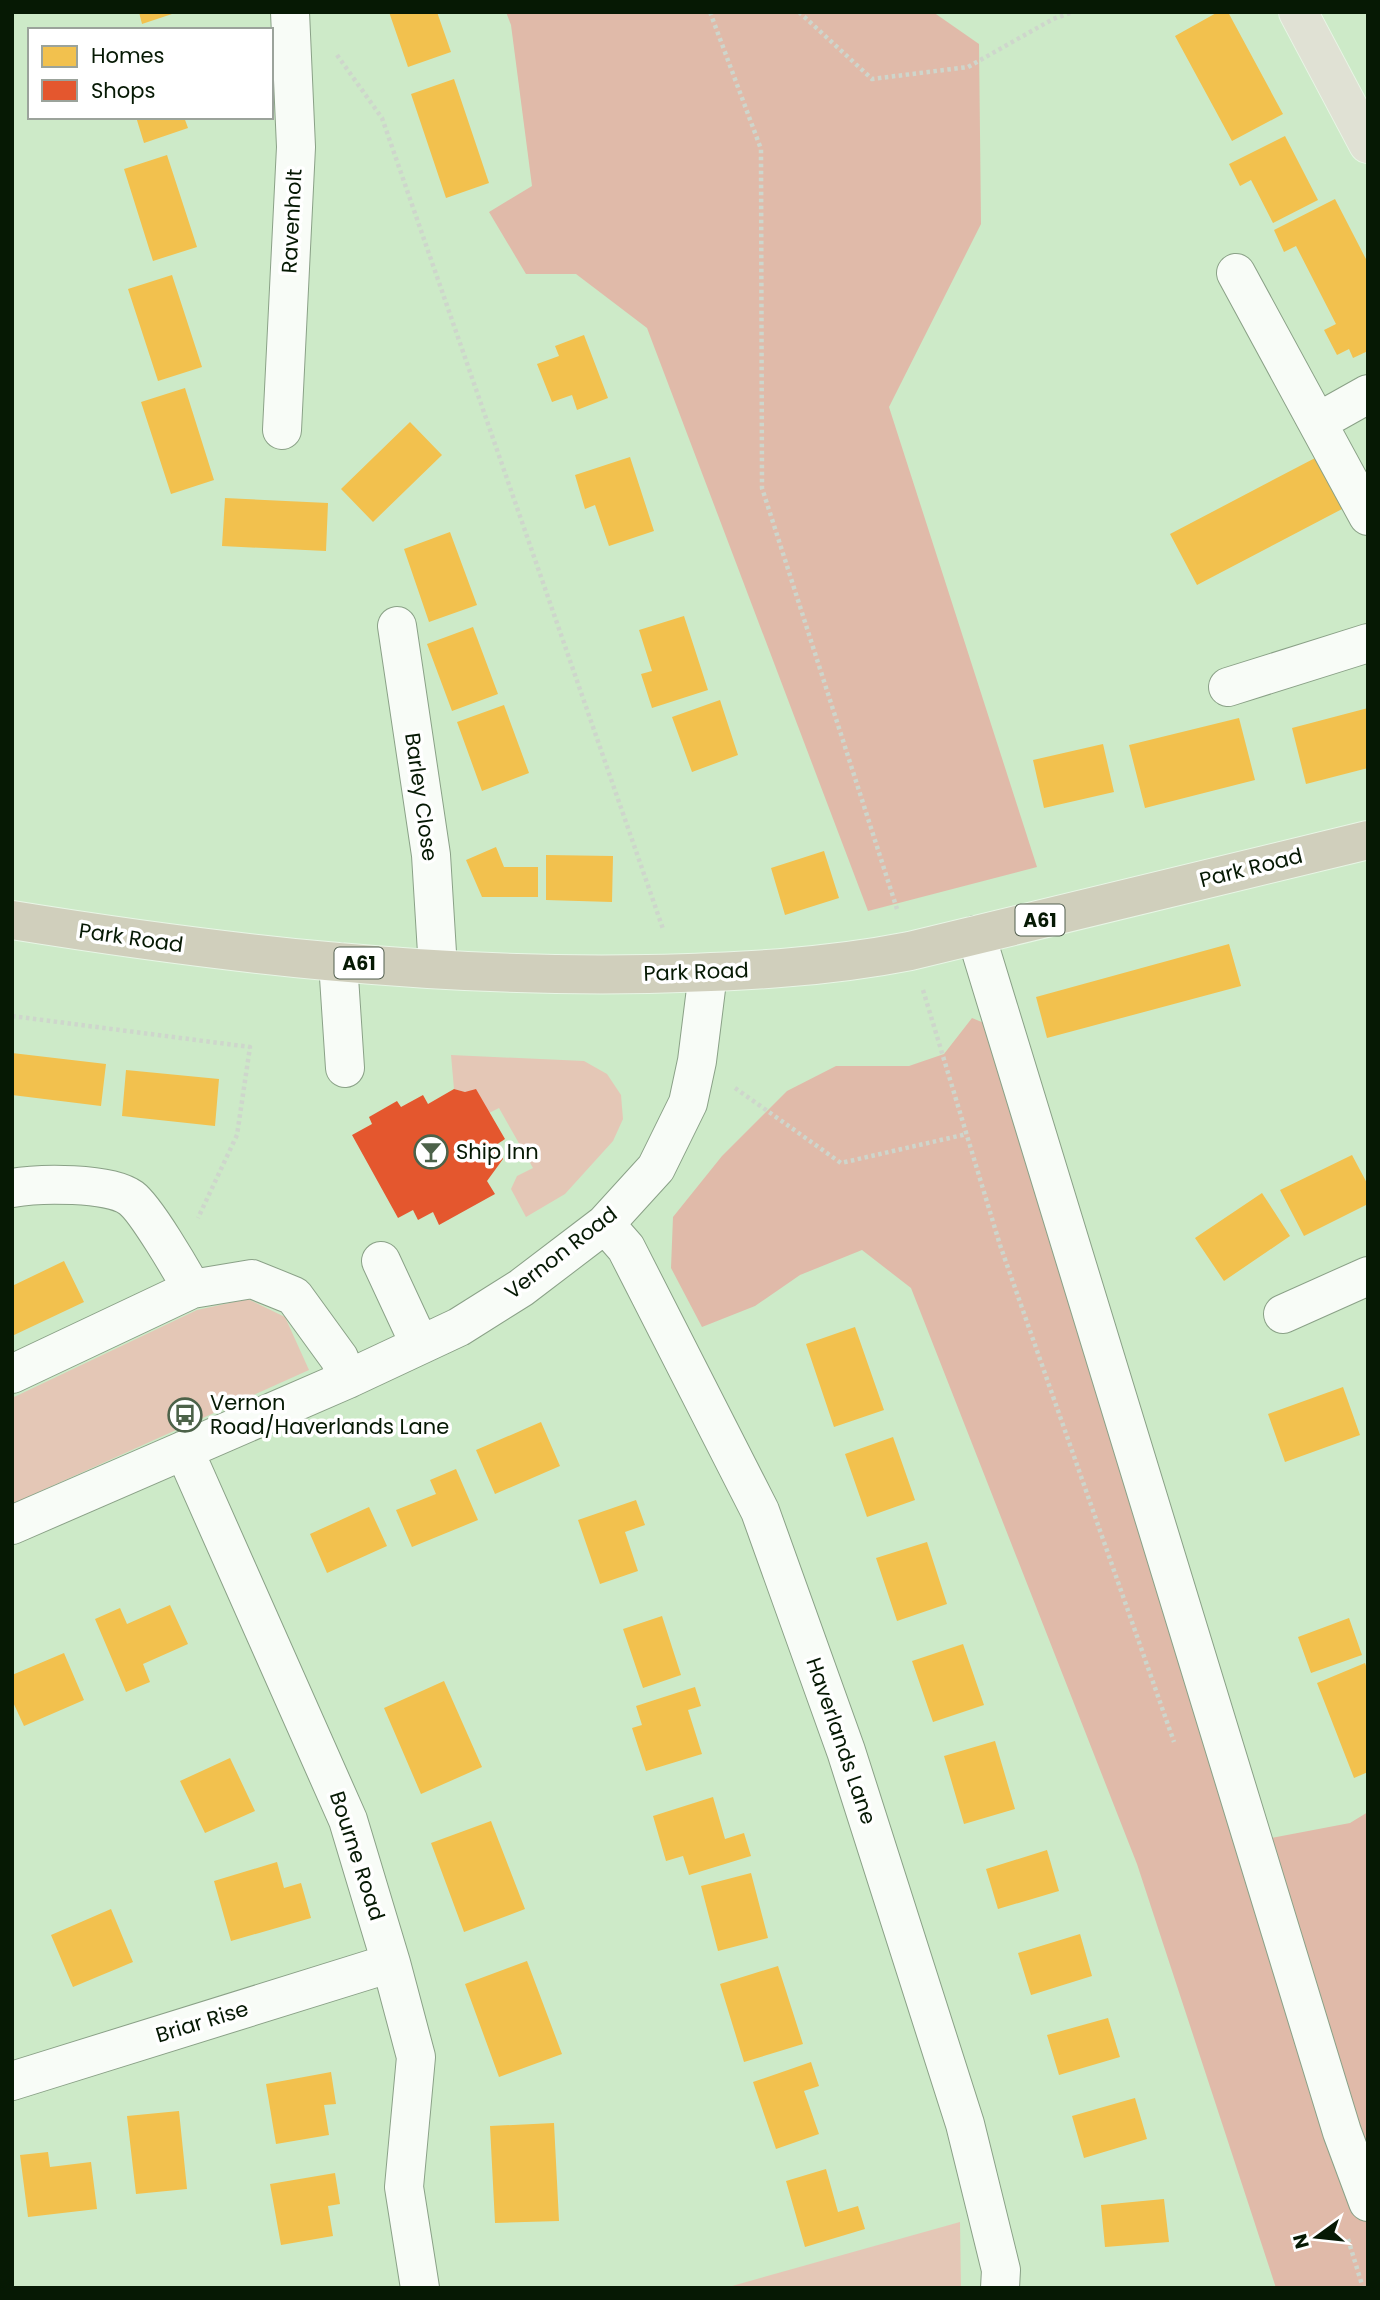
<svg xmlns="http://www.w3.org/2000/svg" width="1380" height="2300" font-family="Poppins,sans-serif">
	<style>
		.green { fill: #e4c7b6 }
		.forest { fill: #e0baa9 }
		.homes { fill: #f2c14e }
		.shops { fill: #e4572e }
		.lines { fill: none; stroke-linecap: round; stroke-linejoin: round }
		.minor-casing { stroke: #8aa187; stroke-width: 40 }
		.major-casing { stroke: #e8f6e6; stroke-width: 40 }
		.highway-casing { stroke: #e8f6e6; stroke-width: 40 }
		.path { stroke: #ced6cc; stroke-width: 4.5; stroke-dasharray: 3.5 3.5; stroke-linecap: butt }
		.minor { stroke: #f8fcf7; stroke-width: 38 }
		.major { stroke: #e0e1d4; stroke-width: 38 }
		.highway { stroke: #d0cfbc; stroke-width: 38 }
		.labels { text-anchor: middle; stroke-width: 7; stroke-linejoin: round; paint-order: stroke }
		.shield { fill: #fff; stroke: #515e4f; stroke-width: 2 }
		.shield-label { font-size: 19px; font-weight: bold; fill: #061904 }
		.street-label { font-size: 21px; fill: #061904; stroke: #fff }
		.poi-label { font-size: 21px; fill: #061904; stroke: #fff; text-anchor: start }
	</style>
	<rect width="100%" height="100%" fill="#cdeac8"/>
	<!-- green -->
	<path class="green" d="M 451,1055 L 584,1061 L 607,1074 L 621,1095 L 623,1119 L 613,1141 L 565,1194 L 526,1217 L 511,1189 L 517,1176 L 533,1168 L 499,1108 L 489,1113 L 465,1092 L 454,1089 Z
		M 248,1299 L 285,1317 L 309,1370 L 12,1504 L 12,1398 L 197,1310 Z
		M 960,2222 L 961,2288 L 725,2288 Z"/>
	<!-- forest -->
	<path class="forest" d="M 506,12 L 933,12 L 979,44 L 981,224 L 889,407 L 1037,867 L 868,911 L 647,328 L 576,274 L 526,274 L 489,212 L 532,186 L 511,25 Z
		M 972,1018 L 1001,1030 L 1251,1842 L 1350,1823 L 1368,1812 L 1368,2288 L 1276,2288 L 1137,1864 L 911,1288 L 862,1250 L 800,1275 L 755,1306 L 702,1327 L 671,1268 L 673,1217 L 722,1156 L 787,1091 L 836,1066 L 909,1066 L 944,1054 Z"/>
	<!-- homes -->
	<path class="homes" d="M 139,12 L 175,12 L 175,13 L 142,24 Z
		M 389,12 L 437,12 L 451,52 L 408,67 Z
		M 1218,12 L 1228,12 L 1283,114 L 1232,141 L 1175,36 Z
		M 454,79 L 489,183 L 446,198 L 411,94 Z
		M 136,117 L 184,117 L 188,128 L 144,143 Z
		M 1285,136 L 1318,200 L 1273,223 L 1251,180 L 1240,186 L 1229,164 Z
		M 167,155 L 197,247 L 153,261 L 124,169 Z
		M 1335,199 L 1368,263 L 1368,351 L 1353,358 L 1349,349 L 1337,355 L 1324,330 L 1336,324 L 1296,246 L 1284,252 L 1274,230 Z
		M 172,275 L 202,367 L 158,381 L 128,289 Z
		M 584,335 L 608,398 L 577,410 L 572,395 L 552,402 L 537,364 L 559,356 L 555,346 Z
		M 185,388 L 214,480 L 171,494 L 141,402 Z
		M 410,422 L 442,455 L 373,522 L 341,489 Z
		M 630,457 L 654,531 L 609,546 L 595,505 L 585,509 L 575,475 Z
		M 1317,457 L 1344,508 L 1197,585 L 1170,534 Z
		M 225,498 L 328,503 L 326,551 L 222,546 Z
		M 450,532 L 477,605 L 429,622 L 404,549 Z
		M 684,616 L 708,690 L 652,708 L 641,674 L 652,671 L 639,630 Z
		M 473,627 L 498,694 L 452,711 L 427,644 Z
		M 720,700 L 738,755 L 692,772 L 672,717 Z
		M 504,705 L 529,773 L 482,791 L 457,722 Z
		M 1368,708 L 1368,768 L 1306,784 L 1292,728 Z
		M 1239,718 L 1255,780 L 1145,808 L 1129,745 Z
		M 1103,744 L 1114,792 L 1044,808 L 1033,760 Z
		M 496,847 L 504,867 L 538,867 L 538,897 L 482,897 L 466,860 Z
		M 824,851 L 839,898 L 785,915 L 771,868 Z
		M 546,855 L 613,856 L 612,902 L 546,900 Z
		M 1229,944 L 1241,986 L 1047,1038 L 1036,997 Z
		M 12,1053 L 106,1064 L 101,1106 L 12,1095 Z
		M 126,1070 L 219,1079 L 215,1126 L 122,1116 Z
		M 1352,1155 L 1368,1185 L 1368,1204 L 1304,1236 L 1280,1190 Z
		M 1262,1193 L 1290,1236 L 1224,1281 L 1195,1238 Z
		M 64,1261 L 84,1302 L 12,1336 L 12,1286 Z
		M 855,1327 L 884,1410 L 834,1427 L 806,1344 Z
		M 1343,1387 L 1360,1435 L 1285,1462 L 1268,1414 Z
		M 541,1422 L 560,1466 L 495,1494 L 476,1450 Z
		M 893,1437 L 915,1500 L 867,1517 L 845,1454 Z
		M 456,1469 L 478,1520 L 412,1547 L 396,1510 L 436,1494 L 430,1480 Z
		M 636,1500 L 645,1525 L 625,1532 L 638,1571 L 600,1584 L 578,1520 Z
		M 369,1507 L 387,1546 L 327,1573 L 310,1534 Z
		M 927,1542 L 947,1604 L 897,1621 L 876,1558 Z
		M 170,1605 L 188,1644 L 143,1664 L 150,1682 L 126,1692 L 95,1619 L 120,1608 L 127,1624 Z
		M 662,1616 L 681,1675 L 643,1688 L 623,1629 Z
		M 1349,1618 L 1362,1655 L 1311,1673 L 1298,1637 Z
		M 963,1644 L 984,1705 L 933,1722 L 912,1661 Z
		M 64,1653 L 84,1700 L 24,1726 L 12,1700 L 12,1675 Z
		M 1365,1663 L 1368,1671 L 1368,1772 L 1354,1778 L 1317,1683 Z
		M 444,1681 L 482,1767 L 421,1794 L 384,1708 Z
		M 695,1687 L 701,1706 L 688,1710 L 702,1754 L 646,1771 L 632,1728 L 642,1725 L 636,1706 Z
		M 995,1741 L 1015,1809 L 964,1824 L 944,1756 Z
		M 230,1758 L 255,1811 L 205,1833 L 180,1781 Z
		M 713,1797 L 725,1839 L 744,1833 L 751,1856 L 689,1875 L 683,1856 L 666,1861 L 653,1816 Z
		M 491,1821 L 525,1909 L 464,1932 L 431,1843 Z
		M 1047,1850 L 1059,1891 L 998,1909 L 986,1869 Z
		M 277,1862 L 284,1888 L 301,1883 L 311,1918 L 231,1941 L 214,1881 Z
		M 751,1873 L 768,1938 L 718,1951 L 701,1886 Z
		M 111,1909 L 133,1962 L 73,1987 L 51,1935 Z
		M 1080,1934 L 1092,1976 L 1031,1995 L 1018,1953 Z
		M 527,1961 L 562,2054 L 499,2077 L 465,1984 Z
		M 778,1966 L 803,2044 L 744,2062 L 720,1984 Z
		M 1108,2018 L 1120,2057 L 1059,2075 L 1047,2035 Z
		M 811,2062 L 819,2086 L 804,2091 L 819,2134 L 776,2149 L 753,2082 Z
		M 331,2072 L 336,2104 L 324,2105 L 329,2135 L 276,2144 L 266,2084 Z
		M 1135,2098 L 1147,2139 L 1084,2158 L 1072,2116 Z
		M 179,2111 L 187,2189 L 136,2194 L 127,2116 Z
		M 554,2123 L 559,2221 L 495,2223 L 490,2126 Z
		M 48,2152 L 50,2167 L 91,2162 L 97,2209 L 28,2217 L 20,2155 Z
		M 826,2169 L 838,2212 L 858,2206 L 865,2229 L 805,2247 L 786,2181 Z
		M 335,2173 L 340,2204 L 328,2206 L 333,2236 L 281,2245 L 270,2184 Z
		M 1164,2199 L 1169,2242 L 1105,2247 L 1101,2205 Z"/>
	<!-- shops -->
	<path class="shops" d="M 454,1089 L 465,1092 L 476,1089 L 505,1139 L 496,1145 L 503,1159 L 487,1181 L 495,1194 L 439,1225 L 433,1212 L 418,1220 L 413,1210 L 398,1218 L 352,1135 L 372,1124 L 369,1117 L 397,1101 L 401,1107 L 423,1095 L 428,1104 Z"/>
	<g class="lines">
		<defs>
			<path id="minor" d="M 1236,273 L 1368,516
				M 1318,422 L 1368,394
				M 282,430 L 296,147 L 290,12
				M 397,626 L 431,855 L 438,969
				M 1228,687 L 1368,643
				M 976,935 L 1342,2132 L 1368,2202
				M 338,962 L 345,1068
				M 12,1188 C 39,1183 109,1182 131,1198 C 146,1209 182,1271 192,1289
				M 605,1224 L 626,1248 L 760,1511 L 846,1751 L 965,2124 L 1001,2270 L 1000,2288
				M 381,1261 L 420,1345
				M 1283,1314 L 1368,1276
				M 12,1374 L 192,1289 L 252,1279 L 294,1296 L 339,1358 L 348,1379
				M 184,1450 L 348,1820 L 391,1963 L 416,2057 L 404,2187 L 420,2288
				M 12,1525 L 348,1379 L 459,1327 L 521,1288 L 605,1224 L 656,1168 L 688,1103 L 697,1061 L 708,973
				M 12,2081 L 391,1963"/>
			<path id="major" d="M 1298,12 L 1368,144"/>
			<path id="highway" d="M 12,920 C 223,954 435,978 648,974 C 737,972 823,968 910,951 L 1368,840"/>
		</defs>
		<!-- minor casing -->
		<use href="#minor" class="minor-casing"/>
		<!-- major casing -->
		<use href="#major" class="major-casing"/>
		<!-- highway casing -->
		<use href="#highway" class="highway-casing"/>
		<!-- path -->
		<path class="path" d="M 710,12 L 761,149 L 762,488 L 897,909
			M 799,12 L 872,79 L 968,67 L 1053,19 L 1073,12
			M 337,55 L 382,118 L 663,929
			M 923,990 L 1000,1245 L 1174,1742
			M 12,1016 L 250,1047 L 237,1135 L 198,1218
			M 735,1088 L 841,1163 L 967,1134
			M 1348,2239 L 1363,2288"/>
		<!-- minor -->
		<use href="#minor" class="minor"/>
		<!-- major -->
		<use href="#major" class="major"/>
		<!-- highway -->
		<use href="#highway" class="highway"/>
	</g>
	<!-- icons -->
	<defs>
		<symbol id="bar-ring" viewBox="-11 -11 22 22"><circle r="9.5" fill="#fff" stroke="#4c6249" stroke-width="1.5"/><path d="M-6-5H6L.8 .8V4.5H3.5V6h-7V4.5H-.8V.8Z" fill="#4c6249"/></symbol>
		<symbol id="bus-ring" viewBox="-11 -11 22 22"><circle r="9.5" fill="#fff" stroke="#4c6249" stroke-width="1.5"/><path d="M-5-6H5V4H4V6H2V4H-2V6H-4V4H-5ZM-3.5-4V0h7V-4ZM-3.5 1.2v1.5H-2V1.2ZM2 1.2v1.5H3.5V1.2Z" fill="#4c6249"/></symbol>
	</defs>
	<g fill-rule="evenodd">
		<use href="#bar-ring" x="412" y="1133" width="38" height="38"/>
		<use href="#bus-ring" x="166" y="1396" width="38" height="38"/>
	</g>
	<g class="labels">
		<!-- shield labels -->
		<g class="shield">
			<rect x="1015.5" y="904.5" width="49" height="31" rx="5"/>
			<rect x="334.5" y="947.5" width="49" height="31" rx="5"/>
		</g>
		<g class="shield-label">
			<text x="1040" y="927">A61</text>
			<text x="359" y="970">A61</text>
		</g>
		<!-- street labels -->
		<g class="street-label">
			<text transform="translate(292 221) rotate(-87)" y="7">Ravenholt</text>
			<text transform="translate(421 797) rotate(82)" y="7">Barley Close</text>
			<text transform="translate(1251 868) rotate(-14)" y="7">Park Road</text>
			<text transform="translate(131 938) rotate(8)" y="7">Park Road</text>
			<text transform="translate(696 972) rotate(-2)" y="7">Park Road</text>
			<text transform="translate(561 1253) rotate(-38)" y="7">Vernon Road</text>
			<text transform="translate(841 1741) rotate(71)" y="7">Haverlands Lane</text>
			<text transform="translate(357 1856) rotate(72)" y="7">Bourne Road</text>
			<text transform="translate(202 2022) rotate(-17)" y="7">Briar Rise</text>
		</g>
		<!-- poi labels -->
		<g class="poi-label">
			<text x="456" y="1159">Ship Inn</text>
			<text x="210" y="1410">Vernon<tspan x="210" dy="24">Road/Haverlands Lane</tspan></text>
		</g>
	</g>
	<!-- border -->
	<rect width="1380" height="2300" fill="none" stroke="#061904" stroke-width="28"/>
	<!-- legend -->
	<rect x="28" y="28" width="245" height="91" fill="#ffffff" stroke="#9ba39b" stroke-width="2"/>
	<rect x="42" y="46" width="35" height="21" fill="#f2c14e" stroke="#9ba39b" stroke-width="2"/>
	<text x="91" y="63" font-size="21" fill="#061904">Homes</text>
	<rect x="42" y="80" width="35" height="21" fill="#e4572e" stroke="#9ba39b" stroke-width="2"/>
	<text x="91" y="98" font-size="21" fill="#061904">Shops</text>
	<!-- north arrow -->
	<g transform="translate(1317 2237) rotate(255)" stroke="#ffffff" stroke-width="5" paint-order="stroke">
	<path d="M0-5L12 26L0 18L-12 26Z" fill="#061904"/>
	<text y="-10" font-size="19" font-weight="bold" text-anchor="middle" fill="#061904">N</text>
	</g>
</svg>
